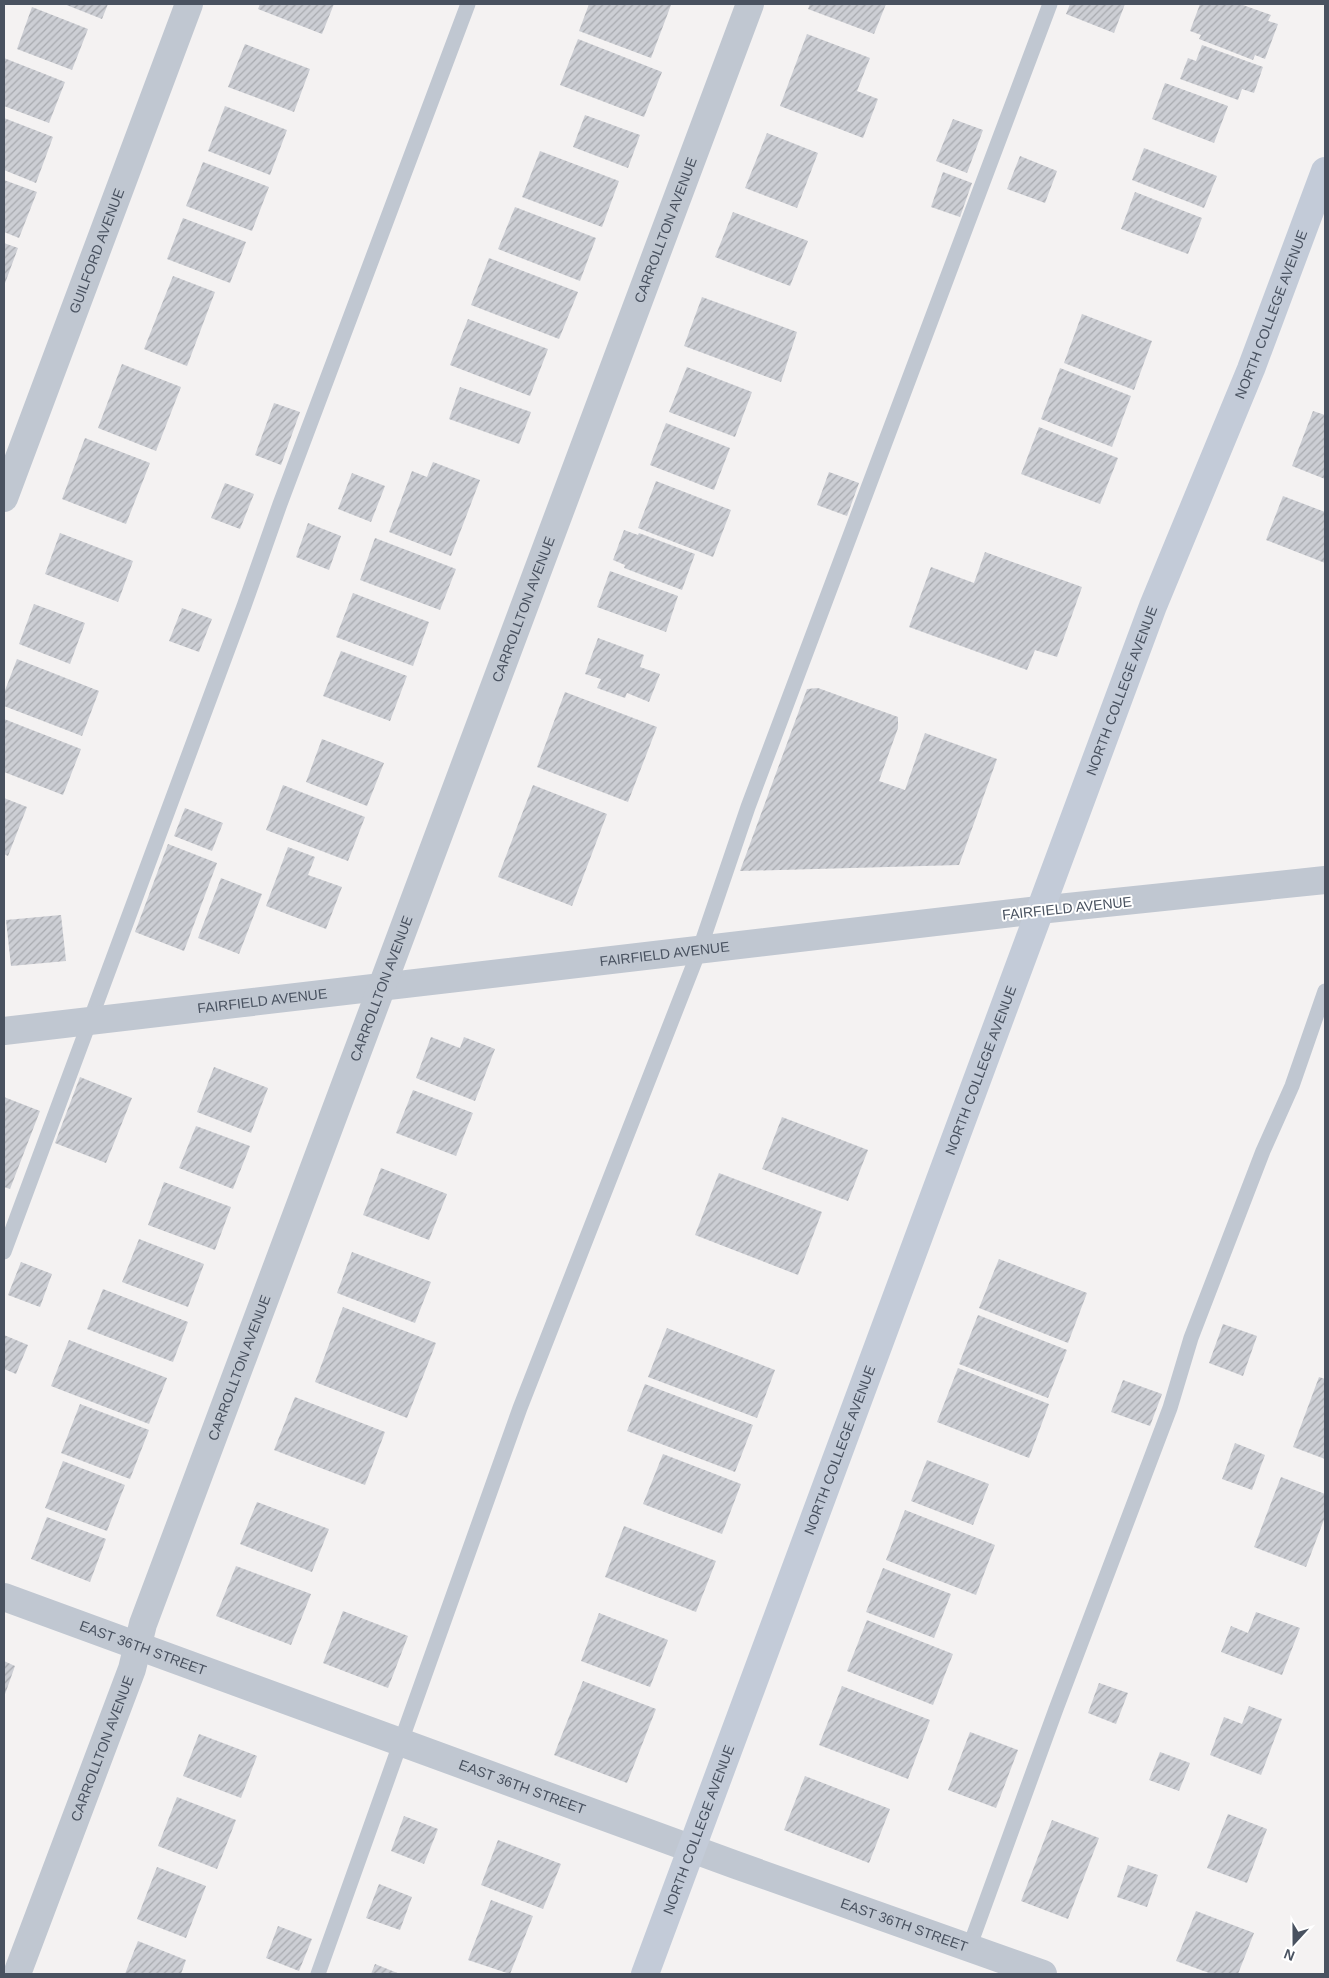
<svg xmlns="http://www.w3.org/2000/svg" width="1329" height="1978" font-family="Helvetica,sans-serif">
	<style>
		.building { fill: url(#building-hatch) }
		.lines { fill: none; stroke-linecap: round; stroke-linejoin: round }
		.service { stroke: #c0c7d1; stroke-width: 15 }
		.minor { stroke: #c0c7d1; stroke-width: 28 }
		.tertiary { stroke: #c0c7d1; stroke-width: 28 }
		.secondary { stroke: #c3cbd8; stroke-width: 28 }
		.labels { text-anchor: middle; stroke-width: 4; stroke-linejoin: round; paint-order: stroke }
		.street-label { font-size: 14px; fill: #495260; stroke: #fff }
	</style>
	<defs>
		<pattern id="building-hatch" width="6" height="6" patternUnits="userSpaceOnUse" patternTransform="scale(1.25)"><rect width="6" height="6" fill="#ccced4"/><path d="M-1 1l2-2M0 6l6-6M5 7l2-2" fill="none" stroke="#a8aaaf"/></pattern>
	</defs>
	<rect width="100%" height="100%" fill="#f4f2f2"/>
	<!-- building -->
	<path class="building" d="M 64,4 L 108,4 L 102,19 Z
		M 260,4 L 334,4 L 322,34 L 258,9 Z
		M 589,4 L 671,5 L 651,58 L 579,31 Z
		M 810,4 L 886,4 L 874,34 L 808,9 Z
		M 1070,4 L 1125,4 L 1114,33 L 1066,14 Z
		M 1200,4 L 1240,4 L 1271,15 L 1268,21 L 1278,24 L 1265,59 L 1255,55 L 1253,60 L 1199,39 L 1201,35 L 1190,31 Z
		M 32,7 L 88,29 L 72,70 L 17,49 Z
		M 807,34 L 870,58 L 857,91 L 878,99 L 863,138 L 780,106 Z
		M 578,39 L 662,72 L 644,117 L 560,85 Z
		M 245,44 L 310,69 L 294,112 L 228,87 Z
		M 1202,45 L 1263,67 L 1254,93 L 1242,89 L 1238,100 L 1180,79 L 1188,58 L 1196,61 Z
		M 4,58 L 65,82 L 49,123 L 4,106 Z
		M 1165,83 L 1228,106 L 1214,143 L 1152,119 Z
		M 225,106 L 287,130 L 270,175 L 208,151 Z
		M 585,115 L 640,135 L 628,168 L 573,147 Z
		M 4,118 L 53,137 L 36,183 L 4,170 Z
		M 953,119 L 983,130 L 967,173 L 936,161 Z
		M 767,133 L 818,153 L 797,208 L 745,188 Z
		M 1144,148 L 1217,176 L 1204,208 L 1132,180 Z
		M 540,151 L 619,181 L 602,227 L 522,197 Z
		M 1020,156 L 1057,171 L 1045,203 L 1007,189 Z
		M 203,162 L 269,187 L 252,231 L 186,206 Z
		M 943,172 L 972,183 L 960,217 L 931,207 Z
		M 4,180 L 37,192 L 19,238 L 4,232 Z
		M 1135,192 L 1202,218 L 1188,254 L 1121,229 Z
		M 515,207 L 596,238 L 580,281 L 498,249 Z
		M 733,212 L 808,241 L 790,286 L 715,257 Z
		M 183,218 L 246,242 L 230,283 L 167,259 Z
		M 4,243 L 18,248 L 4,286 Z
		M 489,258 L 578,292 L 559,339 L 471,305 Z
		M 173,276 L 215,292 L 187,366 L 144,349 Z
		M 702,297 L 797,332 L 781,382 L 684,346 Z
		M 1082,314 L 1152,341 L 1134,390 L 1064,363 Z
		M 468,319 L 548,349 L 530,396 L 450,365 Z
		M 122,364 L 181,387 L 156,451 L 98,428 Z
		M 687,367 L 752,392 L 735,437 L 669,412 Z
		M 1060,368 L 1131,396 L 1112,447 L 1041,419 Z
		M 460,387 L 531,412 L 519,444 L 449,419 Z
		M 274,403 L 300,412 L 281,465 L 255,455 Z
		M 1313,411 L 1325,415 L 1325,479 L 1292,466 Z
		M 666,423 L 730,448 L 714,490 L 650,465 Z
		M 1039,427 L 1118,458 L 1100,504 L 1021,474 Z
		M 85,438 L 150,463 L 126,524 L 62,499 Z
		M 433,462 L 480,480 L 451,556 L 389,532 L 412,471 L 427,477 Z
		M 829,472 L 859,483 L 847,516 L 817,505 Z
		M 352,473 L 385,486 L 371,522 L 338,509 Z
		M 656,481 L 731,510 L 713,557 L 638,528 Z
		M 225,483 L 254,494 L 240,529 L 211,518 Z
		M 1283,496 L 1325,512 L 1325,563 L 1266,540 Z
		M 308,523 L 341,536 L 329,570 L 296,557 Z
		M 624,530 L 638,535 L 639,533 L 695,554 L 682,590 L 624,568 L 625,565 L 613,560 Z
		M 60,533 L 133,561 L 118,602 L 45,574 Z
		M 375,538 L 456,569 L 440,610 L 360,580 Z
		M 985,552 L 1082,587 L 1057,657 L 1035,650 L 1027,670 L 909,627 L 931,567 L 974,583 Z
		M 610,571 L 678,596 L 666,632 L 597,607 Z
		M 353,593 L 429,622 L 413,666 L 336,637 Z
		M 34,604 L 85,623 L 70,664 L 19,644 Z
		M 182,608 L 212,619 L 199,652 L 169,641 Z
		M 598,638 L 644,655 L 640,667 L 660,674 L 649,702 L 627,693 L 625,698 L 597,688 L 601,679 L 585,674 Z
		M 341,651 L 407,676 L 390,721 L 323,696 Z
		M 17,659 L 99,691 L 82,736 L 4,706 L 4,693 Z
		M 818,688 L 898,717 L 898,728 L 879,781 L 905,790 L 925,733 L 997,759 L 959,865 L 740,871 L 807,689 Z
		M 565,692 L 657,727 L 628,802 L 537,767 Z
		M 4,719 L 81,749 L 63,795 L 4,772 Z
		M 322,739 L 384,763 L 367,806 L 306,782 Z
		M 283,785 L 365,817 L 348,861 L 266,830 Z
		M 533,785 L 607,814 L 572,906 L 498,877 Z
		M 4,798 L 27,807 L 8,856 L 4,854 Z
		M 185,808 L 223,823 L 212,851 L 174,836 Z
		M 168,844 L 217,863 L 184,951 L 135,932 Z
		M 288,847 L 315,857 L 308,875 L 342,887 L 326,929 L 266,906 Z
		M 221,878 L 262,894 L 239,954 L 198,938 Z
		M 61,915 L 66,961 L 11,966 L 6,920 Z
		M 431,1037 L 460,1048 L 464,1037 L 495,1049 L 475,1101 L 416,1078 Z
		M 214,1067 L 268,1088 L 251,1133 L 197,1112 Z
		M 80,1077 L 132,1098 L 106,1163 L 55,1143 Z
		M 413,1090 L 473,1113 L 456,1156 L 396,1133 Z
		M 4,1097 L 40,1111 L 10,1189 L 4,1187 Z
		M 782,1117 L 868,1150 L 848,1201 L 762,1169 Z
		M 196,1126 L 250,1146 L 233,1189 L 179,1168 Z
		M 381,1168 L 447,1194 L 429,1240 L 363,1215 Z
		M 719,1173 L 822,1212 L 798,1275 L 695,1235 Z
		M 164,1182 L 231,1207 L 215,1250 L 148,1225 Z
		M 139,1239 L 204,1264 L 188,1307 L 122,1282 Z
		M 352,1252 L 431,1282 L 415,1323 L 337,1293 Z
		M 999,1259 L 1087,1293 L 1068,1343 L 979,1308 Z
		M 21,1262 L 52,1274 L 40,1307 L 8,1295 Z
		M 103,1289 L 188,1322 L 173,1362 L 87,1329 Z
		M 343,1307 L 436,1343 L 407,1418 L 315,1382 Z
		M 978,1315 L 1067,1350 L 1048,1398 L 959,1364 Z
		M 1223,1324 L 1257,1336 L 1243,1376 L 1209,1363 Z
		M 667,1328 L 775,1370 L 757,1418 L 648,1377 Z
		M 4,1335 L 28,1345 L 16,1374 L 4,1369 Z
		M 69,1340 L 167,1378 L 149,1424 L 51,1386 Z
		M 958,1368 L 1049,1404 L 1029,1458 L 937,1422 Z
		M 1319,1377 L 1325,1379 L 1325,1459 L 1293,1447 Z
		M 1123,1380 L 1162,1394 L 1150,1426 L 1111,1412 Z
		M 645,1384 L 753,1425 L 735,1472 L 627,1431 Z
		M 295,1397 L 385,1432 L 365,1485 L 274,1450 Z
		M 80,1404 L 149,1430 L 130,1479 L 61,1453 Z
		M 1235,1443 L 1265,1455 L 1252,1490 L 1222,1479 Z
		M 663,1454 L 741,1484 L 722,1534 L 643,1504 Z
		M 927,1460 L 989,1484 L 973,1525 L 911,1501 Z
		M 63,1461 L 125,1485 L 107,1531 L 45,1508 Z
		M 1281,1477 L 1325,1494 L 1325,1517 L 1306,1567 L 1254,1547 Z
		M 257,1502 L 329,1529 L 312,1572 L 240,1544 Z
		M 905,1510 L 995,1545 L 976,1595 L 886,1560 Z
		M 47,1517 L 106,1539 L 90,1582 L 31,1559 Z
		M 624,1526 L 716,1561 L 696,1612 L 605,1577 Z
		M 236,1566 L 311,1594 L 291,1645 L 216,1616 Z
		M 883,1568 L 951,1594 L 934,1638 L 866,1612 Z
		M 343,1611 L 408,1636 L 388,1688 L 323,1663 Z
		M 1256,1612 L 1300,1628 L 1282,1675 L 1221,1652 L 1231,1626 L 1248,1633 Z
		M 599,1613 L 668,1640 L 650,1687 L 581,1661 Z
		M 867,1620 L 953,1654 L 933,1705 L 847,1671 Z
		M 4,1661 L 15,1666 L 4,1697 Z
		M 583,1681 L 656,1709 L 627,1783 L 554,1755 Z
		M 1099,1683 L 1128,1693 L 1116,1724 L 1088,1713 Z
		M 842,1686 L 930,1720 L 908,1779 L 819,1745 Z
		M 1249,1706 L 1282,1719 L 1261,1775 L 1210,1755 L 1224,1717 L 1242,1724 Z
		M 970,1732 L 1018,1750 L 996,1808 L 948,1790 Z
		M 199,1734 L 257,1756 L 241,1798 L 183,1776 Z
		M 1160,1752 L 1190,1763 L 1179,1791 L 1149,1780 Z
		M 805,1776 L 890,1809 L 869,1863 L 784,1830 Z
		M 177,1797 L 236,1820 L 217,1869 L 158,1846 Z
		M 1228,1814 L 1267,1829 L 1247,1883 L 1207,1868 Z
		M 404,1816 L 438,1829 L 424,1864 L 391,1851 Z
		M 1052,1820 L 1099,1838 L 1068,1919 L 1021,1901 Z
		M 498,1840 L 561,1864 L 543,1909 L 481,1885 Z
		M 1128,1865 L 1158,1875 L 1147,1907 L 1117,1897 Z
		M 157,1867 L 206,1886 L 186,1938 L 137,1919 Z
		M 379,1884 L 412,1897 L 400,1930 L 366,1918 Z
		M 491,1900 L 533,1916 L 510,1974 L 468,1960 Z
		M 1196,1911 L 1254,1933 L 1238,1974 L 1212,1974 L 1176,1961 Z
		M 278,1926 L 312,1939 L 299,1971 L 266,1958 Z
		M 138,1941 L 186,1960 L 181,1974 L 125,1974 Z
		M 375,1964 L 400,1974 L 371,1974 Z"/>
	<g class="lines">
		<!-- service -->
		<path class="service" d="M 4,1252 L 244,606 L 280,504 L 468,4
			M 969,1948 L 1056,1709 L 1170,1408 L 1191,1338 L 1263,1151 L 1292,1086 L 1325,991
			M 318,1974 L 520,1408 L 699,951 L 748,807 L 1050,4"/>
		<!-- minor -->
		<g class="minor">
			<path id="s1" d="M 4,498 L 189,4"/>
			<path id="s2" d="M 4,1031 L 1039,910"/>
			<path id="s3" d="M 4,1597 L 736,1865 L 1043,1974"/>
			<path id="s4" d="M 17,1974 L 132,1669 L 143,1624 L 750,4"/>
		</g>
		<!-- tertiary -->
		<path class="tertiary" d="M 1039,910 L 1325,880"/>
		<!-- secondary -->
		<path class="secondary" id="s5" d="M 645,1974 L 1153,606 L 1251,369 L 1325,171"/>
	</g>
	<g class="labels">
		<!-- street labels -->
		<g class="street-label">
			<text dy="5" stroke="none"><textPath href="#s4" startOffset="1861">CARROLLTON AVENUE</textPath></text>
			<text dy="5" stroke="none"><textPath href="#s1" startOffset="264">GUILFORD AVENUE</textPath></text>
			<text dy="5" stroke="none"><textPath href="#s5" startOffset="1774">NORTH COLLEGE AVENUE</textPath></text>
			<text dy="5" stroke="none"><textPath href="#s4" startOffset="1456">CARROLLTON AVENUE</textPath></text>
			<text dy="5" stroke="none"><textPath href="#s5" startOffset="1369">NORTH COLLEGE AVENUE</textPath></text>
			<text transform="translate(1067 908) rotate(-6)" y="5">FAIRFIELD AVENUE</text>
			<text dy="5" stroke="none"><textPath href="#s2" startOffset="665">FAIRFIELD AVENUE</textPath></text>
			<text dy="5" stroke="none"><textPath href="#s4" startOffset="1051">CARROLLTON AVENUE</textPath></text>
			<text dy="5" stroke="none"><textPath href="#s2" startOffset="260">FAIRFIELD AVENUE</textPath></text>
			<text dy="5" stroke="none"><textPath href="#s5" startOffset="964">NORTH COLLEGE AVENUE</textPath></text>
			<text dy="5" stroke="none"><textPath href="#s4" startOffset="646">CARROLLTON AVENUE</textPath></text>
			<text dy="5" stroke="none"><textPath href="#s5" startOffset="559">NORTH COLLEGE AVENUE</textPath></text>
			<text dy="5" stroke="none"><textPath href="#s3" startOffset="148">EAST 36TH STREET</textPath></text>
			<text dy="5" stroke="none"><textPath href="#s4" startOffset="241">CARROLLTON AVENUE</textPath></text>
			<text dy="5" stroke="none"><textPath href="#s3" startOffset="552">EAST 36TH STREET</textPath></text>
			<text dy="5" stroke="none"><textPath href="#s5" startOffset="154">NORTH COLLEGE AVENUE</textPath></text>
			<text dy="5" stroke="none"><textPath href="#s3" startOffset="958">EAST 36TH STREET</textPath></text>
		</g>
	</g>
	<!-- border -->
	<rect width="1329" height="1978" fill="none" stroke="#495260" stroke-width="10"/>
	<!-- north arrow -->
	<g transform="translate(1294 1943) rotate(201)" stroke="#ffffff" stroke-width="4" paint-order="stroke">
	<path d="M0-4L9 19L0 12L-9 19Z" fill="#495260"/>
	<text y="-8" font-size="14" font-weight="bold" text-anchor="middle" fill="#495260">N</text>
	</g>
</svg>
